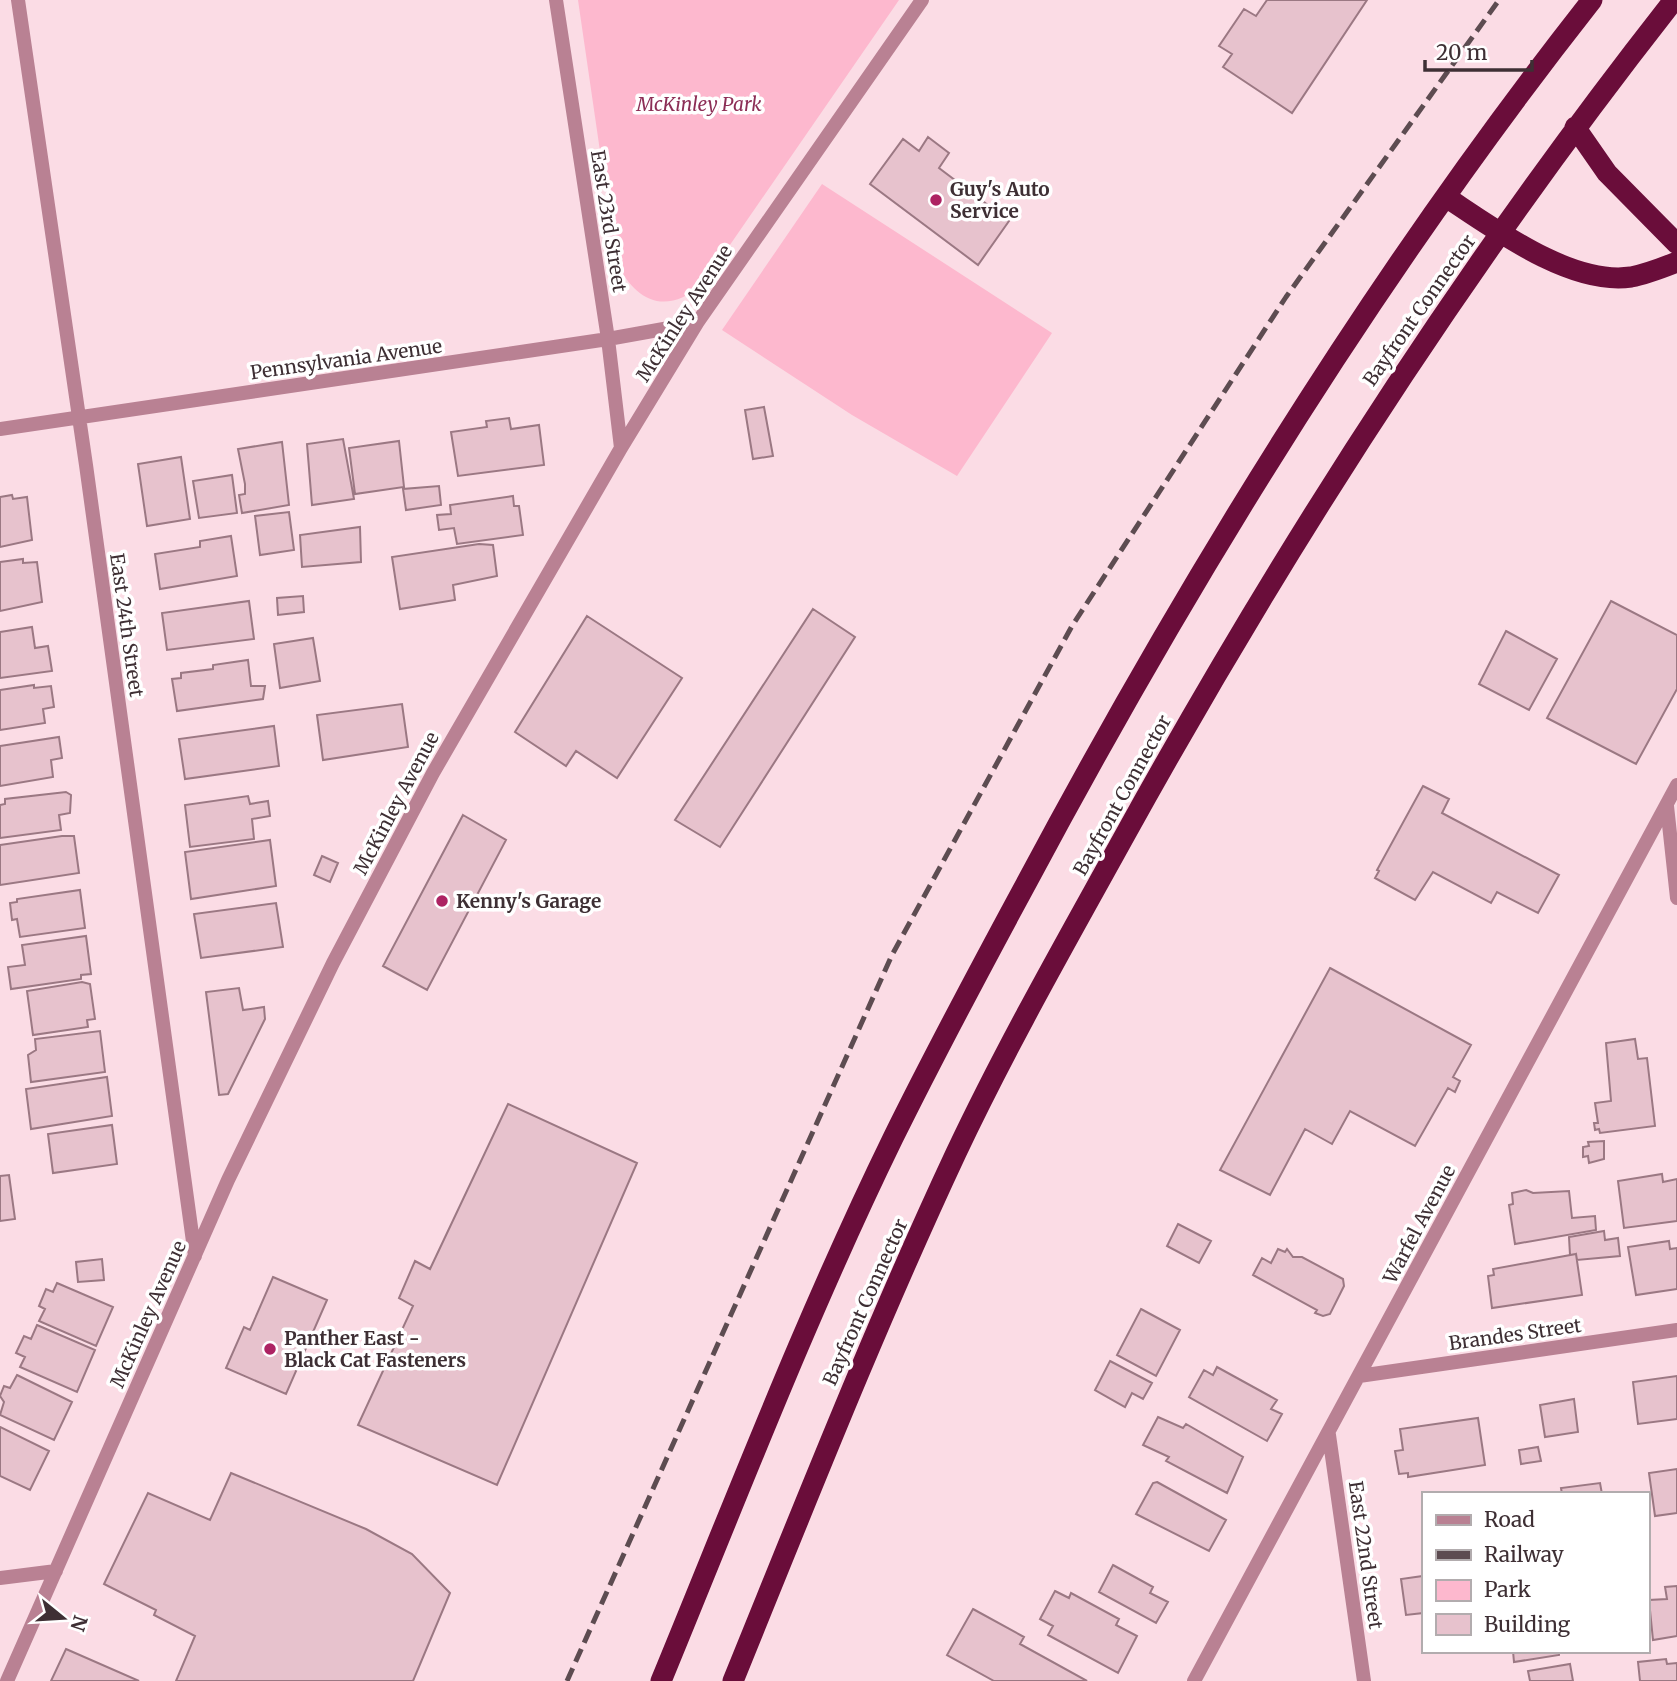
<svg xmlns="http://www.w3.org/2000/svg" width="1677" height="1681" font-family="Merriweather,serif">
	<style>
		.green { fill: #fdb8ce }
		.building { fill: #e7c2cd; stroke: #9b7883; stroke-width: 2 }
		.lines { fill: none; stroke-linecap: round; stroke-linejoin: round }
		.street { stroke: #b98193; stroke-width: 14 }
		.highway { stroke: #6a0d3a; stroke-width: 21 }
		.rail { stroke: #5d4c51; stroke-width: 5; stroke-dasharray: 14 7; stroke-linecap: butt }
		.poi-dot { fill: #ad2363; stroke: #fff; stroke-width: 2.5 }
		.labels { text-anchor: middle; stroke-width: 7; stroke-linejoin: round; paint-order: stroke }
		.park-label { font-size: 19px; font-style: italic; fill: #8c2e56; stroke: #fff }
		.poi-label { font-size: 19px; font-weight: bold; fill: #3e2f34; stroke: #fff; text-anchor: start }
		.street-label { font-size: 19px; fill: #3e2f34; stroke: #fff }
	</style>
	<rect width="100%" height="100%" fill="#fbdce5"/>
	<!-- green -->
	<path class="green" d="M 578,0 L 899,0 L 703,284 C 666,316 635,302 616,261 Z
		M 822,184 L 1052,333 L 957,476 L 852,415 L 722,330 Z"/>
	<!-- building -->
	<path class="building" d="M 1267,0 L 1367,0 L 1292,113 L 1223,67 L 1232,54 L 1219,46 L 1244,9 L 1256,16 Z
		M 928,137 L 949,153 L 939,168 L 1009,221 L 978,265 L 870,184 L 903,139 L 919,151 Z
		M 764,407 L 773,456 L 753,459 L 745,410 Z
		M 509,418 L 511,429 L 539,425 L 544,465 L 458,476 L 451,432 L 487,427 L 486,421 Z
		M 343,439 L 354,499 L 312,505 L 307,444 Z
		M 399,441 L 404,487 L 355,494 L 349,448 Z
		M 282,442 L 289,505 L 242,513 L 239,495 L 245,494 L 245,484 L 238,449 Z
		M 181,457 L 190,519 L 147,526 L 138,464 Z
		M 232,475 L 237,513 L 199,518 L 193,481 Z
		M 439,486 L 441,505 L 406,510 L 403,489 Z
		M 12,495 L 13,499 L 27,497 L 32,540 L 0,547 L 0,497 Z
		M 513,496 L 514,506 L 519,506 L 523,535 L 457,544 L 454,528 L 439,530 L 437,515 L 451,514 L 450,505 Z
		M 289,512 L 294,550 L 260,555 L 255,516 Z
		M 360,527 L 361,562 L 302,567 L 300,535 Z
		M 231,536 L 237,576 L 160,589 L 155,554 L 200,547 L 200,541 Z
		M 479,544 L 493,545 L 497,576 L 453,585 L 455,600 L 400,609 L 392,557 Z
		M 23,559 L 23,563 L 37,562 L 42,602 L 0,611 L 0,562 Z
		M 303,596 L 304,612 L 278,615 L 277,598 Z
		M 249,601 L 254,639 L 167,650 L 162,613 Z
		M 1611,601 L 1677,635 L 1677,689 L 1636,764 L 1547,718 Z
		M 813,609 L 855,637 L 720,847 L 675,820 Z
		M 587,616 L 682,678 L 617,778 L 576,751 L 566,766 L 515,732 Z
		M 32,627 L 35,648 L 48,646 L 52,671 L 0,678 L 0,632 Z
		M 1506,631 L 1557,659 L 1529,710 L 1479,684 Z
		M 313,638 L 320,681 L 280,688 L 274,644 Z
		M 248,660 L 251,686 L 265,686 L 263,699 L 177,711 L 172,679 L 181,678 L 181,673 L 213,669 L 213,665 Z
		M 34,685 L 34,688 L 51,686 L 54,707 L 43,709 L 45,723 L 0,730 L 0,690 Z
		M 402,704 L 408,747 L 323,760 L 317,715 Z
		M 274,726 L 279,766 L 185,779 L 179,739 Z
		M 59,737 L 62,758 L 51,760 L 53,777 L 0,786 L 0,746 Z
		M 1423,786 L 1449,799 L 1442,813 L 1559,875 L 1538,913 L 1497,892 L 1491,903 L 1433,872 L 1415,900 L 1375,878 L 1379,871 L 1377,870 Z
		M 66,792 L 71,795 L 70,813 L 59,815 L 61,830 L 0,838 L 0,805 L 5,804 L 5,799 Z
		M 248,796 L 250,804 L 268,801 L 270,816 L 252,819 L 254,839 L 190,847 L 185,805 Z
		M 463,815 L 506,840 L 427,990 L 383,966 Z
		M 62,836 L 74,836 L 79,873 L 0,885 L 0,845 Z
		M 270,840 L 276,886 L 191,899 L 185,852 Z
		M 322,856 L 338,863 L 330,882 L 314,875 Z
		M 80,890 L 85,928 L 20,937 L 17,919 L 12,920 L 10,903 L 17,902 L 17,899 Z
		M 276,903 L 283,947 L 201,958 L 194,914 Z
		M 86,936 L 91,974 L 81,975 L 81,979 L 11,989 L 8,967 L 25,965 L 22,945 Z
		M 1330,968 L 1471,1045 L 1453,1077 L 1460,1081 L 1455,1092 L 1448,1088 L 1415,1146 L 1350,1111 L 1332,1144 L 1305,1129 L 1270,1195 L 1220,1170 Z
		M 82,982 L 90,984 L 95,1019 L 87,1020 L 88,1027 L 33,1035 L 27,991 Z
		M 239,988 L 243,1010 L 264,1007 L 265,1019 L 228,1094 L 219,1095 L 206,992 Z
		M 100,1031 L 105,1072 L 31,1082 L 28,1055 L 36,1050 L 35,1039 Z
		M 1635,1039 L 1638,1059 L 1647,1058 L 1655,1126 L 1600,1133 L 1599,1129 L 1595,1130 L 1594,1123 L 1598,1123 L 1595,1103 L 1611,1101 L 1606,1043 Z
		M 107,1077 L 112,1116 L 31,1129 L 26,1089 Z
		M 508,1104 L 637,1163 L 497,1485 L 358,1425 L 413,1306 L 399,1298 L 415,1261 L 430,1269 Z
		M 112,1125 L 117,1164 L 53,1173 L 48,1134 Z
		M 1604,1141 L 1604,1159 L 1589,1163 L 1588,1156 L 1583,1157 L 1583,1147 L 1589,1146 L 1588,1142 Z
		M 1662,1174 L 1663,1182 L 1677,1179 L 1677,1221 L 1624,1228 L 1618,1181 Z
		M 9,1175 L 15,1219 L 0,1221 L 0,1176 Z
		M 1526,1190 L 1533,1193 L 1569,1191 L 1572,1218 L 1595,1216 L 1596,1230 L 1515,1244 L 1509,1205 L 1513,1204 L 1512,1193 Z
		M 1178,1224 L 1211,1241 L 1199,1263 L 1167,1246 Z
		M 1604,1231 L 1605,1240 L 1618,1238 L 1620,1256 L 1577,1260 L 1576,1254 L 1570,1255 L 1569,1237 Z
		M 1669,1241 L 1670,1249 L 1677,1248 L 1677,1289 L 1636,1295 L 1628,1247 Z
		M 1278,1249 L 1285,1252 L 1287,1249 L 1293,1257 L 1302,1257 L 1343,1279 L 1344,1286 L 1330,1314 L 1323,1316 L 1315,1313 L 1317,1310 L 1253,1275 L 1262,1258 L 1271,1263 Z
		M 1576,1254 L 1582,1295 L 1492,1308 L 1488,1276 L 1494,1275 L 1493,1269 Z
		M 102,1259 L 104,1280 L 78,1282 L 76,1262 Z
		M 273,1277 L 327,1300 L 286,1394 L 226,1368 L 244,1327 L 250,1330 Z
		M 57,1283 L 113,1307 L 96,1346 L 39,1321 L 45,1309 L 39,1306 L 46,1289 L 53,1292 Z
		M 1141,1309 L 1180,1330 L 1156,1376 L 1117,1355 Z
		M 37,1325 L 95,1350 L 77,1392 L 20,1367 L 25,1357 L 16,1353 L 24,1336 L 31,1339 Z
		M 1110,1361 L 1152,1383 L 1143,1399 L 1132,1393 L 1125,1407 L 1095,1390 Z
		M 1217,1367 L 1277,1400 L 1271,1409 L 1282,1414 L 1267,1441 L 1189,1397 L 1204,1370 L 1213,1375 Z
		M 17,1375 L 72,1402 L 54,1440 L 0,1415 L 4,1402 L 0,1396 L 4,1386 L 10,1388 Z
		M 1677,1376 L 1677,1419 L 1638,1424 L 1633,1382 Z
		M 1574,1399 L 1578,1432 L 1545,1437 L 1540,1405 Z
		M 1158,1417 L 1183,1428 L 1186,1424 L 1243,1457 L 1227,1493 L 1166,1461 L 1169,1457 L 1143,1445 Z
		M 1478,1418 L 1485,1465 L 1408,1477 L 1408,1473 L 1399,1474 L 1395,1451 L 1403,1450 L 1400,1429 Z
		M 0,1427 L 49,1451 L 30,1490 L 0,1476 Z
		M 1538,1447 L 1541,1461 L 1521,1464 L 1519,1450 Z
		M 1677,1469 L 1677,1513 L 1655,1516 L 1649,1473 Z
		M 231,1473 L 366,1529 L 412,1554 L 450,1593 L 413,1681 L 176,1681 L 195,1636 L 154,1615 L 156,1610 L 104,1584 L 148,1493 L 210,1520 Z
		M 1157,1482 L 1226,1520 L 1209,1551 L 1136,1514 L 1153,1483 Z
		M 1600,1483 L 1602,1494 L 1562,1494 L 1561,1488 Z
		M 1113,1565 L 1153,1587 L 1150,1593 L 1168,1602 L 1156,1623 L 1099,1592 Z
		M 1423,1576 L 1423,1613 L 1406,1615 L 1401,1579 Z
		M 1677,1586 L 1677,1636 L 1653,1640 L 1649,1600 L 1667,1599 L 1665,1587 Z
		M 1055,1591 L 1069,1598 L 1071,1593 L 1119,1619 L 1116,1625 L 1137,1636 L 1118,1673 L 1048,1635 L 1053,1626 L 1040,1619 Z
		M 973,1609 L 1024,1637 L 1020,1644 L 1087,1681 L 994,1681 L 947,1655 Z
		M 66,1649 L 139,1681 L 51,1681 Z
		M 1513,1651 L 1559,1651 L 1559,1655 L 1514,1662 Z
		M 1666,1659 L 1667,1664 L 1677,1663 L 1677,1681 L 1640,1681 L 1638,1662 Z
		M 1570,1664 L 1573,1681 L 1530,1681 L 1528,1671 Z"/>
	<g class="lines">
		<!-- street -->
		<path class="street" d="M 18,0 L 86,465 L 195,1256
			M 556,0 L 608,339 L 621,448
			M 0,429 L 608,339 L 697,323
			M 1667,806 L 1677,898
			M 1359,1376 L 1677,1330
			M 1329,1435 L 1364,1681
			M 0,1578 L 56,1571
			M 7,1681 L 228,1180 L 333,963 L 433,773 L 621,448 L 697,323 L 922,0
			M 1194,1681 L 1677,785"/>
		<!-- highway -->
		<path class="highway" d="M 1575,127 L 1607,173 L 1677,244
			M 1446,197 C 1493,228 1571,286 1631,277 C 1647,274 1662,268 1677,262
			M 661,1681 C 736,1499 807,1314 893,1138 C 936,1051 982,965 1028,880 C 1192,573 1376,274 1592,0
			M 733,1681 C 805,1504 875,1326 956,1153 C 1007,1045 1067,940 1125,835 C 1287,542 1467,263 1674,0"/>
		<!-- rail -->
		<path class="rail" d="M 567,1681 L 892,955 L 1072,626 L 1286,297 L 1499,0"/>
	</g>
	<!-- markers -->
	<g class="poi-dot">
		<circle cx="936" cy="200" r="7"/>
		<circle cx="442" cy="901" r="7"/>
		<circle cx="270" cy="1349" r="7"/>
	</g>
	<g class="labels">
		<!-- park labels -->
		<g class="park-label">
			<text x="699" y="111">McKinley Park</text>
		</g>
		<!-- poi labels -->
		<g class="poi-label">
			<text x="950" y="196">Guy's Auto<tspan x="950" dy="22">Service</tspan></text>
			<text x="456" y="908">Kenny's Garage</text>
			<text x="284" y="1345">Panther East -<tspan x="284" dy="22">Black Cat Fasteners</tspan></text>
		</g>
		<!-- street labels -->
		<g class="street-label">
			<text transform="translate(609 221) rotate(81)" y="7">East 23rd Street</text>
			<text transform="translate(1419 310) rotate(-55)" y="7">Bayfront Connector</text>
			<text transform="translate(684 313) rotate(-57)" y="7">McKinley Avenue</text>
			<text transform="translate(346 359) rotate(-8)" y="7">Pennsylvania Avenue</text>
			<text transform="translate(127 625) rotate(82)" y="7">East 24th Street</text>
			<text transform="translate(1122 795) rotate(-61)" y="7">Bayfront Connector</text>
			<text transform="translate(396 803) rotate(-62)" y="7">McKinley Avenue</text>
			<text transform="translate(1419 1224) rotate(-62)" y="7">Warfel Avenue</text>
			<text transform="translate(865 1302) rotate(-66)" y="7">Bayfront Connector</text>
			<text transform="translate(148 1314) rotate(-66)" y="7">McKinley Avenue</text>
			<text transform="translate(1515 1334) rotate(-8)" y="7">Brandes Street</text>
			<text transform="translate(1366 1555) rotate(82)" y="7">East 22nd Street</text>
		</g>
	</g>
	<!-- legend -->
	<rect x="1422" y="1492" width="228" height="161" fill="#ffffff" stroke="#b2acae" stroke-width="2"/>
	<rect x="1436" y="1515" width="35" height="10" fill="#b98193" stroke="#b2acae" stroke-width="2"/>
	<text x="1484" y="1527" font-size="21" fill="#3e2f34">Road</text>
	<rect x="1436" y="1550" width="35" height="10" fill="#5d4c51" stroke="#b2acae" stroke-width="2"/>
	<text x="1484" y="1562" font-size="21" fill="#3e2f34">Railway</text>
	<rect x="1436" y="1580" width="35" height="21" fill="#fdb8ce" stroke="#b2acae" stroke-width="2"/>
	<text x="1484" y="1597" font-size="21" fill="#3e2f34">Park</text>
	<rect x="1436" y="1614" width="35" height="21" fill="#e7c2cd" stroke="#b2acae" stroke-width="2"/>
	<text x="1484" y="1632" font-size="21" fill="#3e2f34">Building</text>
	<!-- north arrow -->
	<g transform="translate(63 1618) rotate(108)" stroke="#ffffff" stroke-width="5" paint-order="stroke">
	<path d="M0-5L12 26L0 18L-12 26Z" fill="#3e2f34"/>
	<text y="-10" font-size="19" font-weight="bold" text-anchor="middle" fill="#3e2f34">N</text>
	</g>
	<!-- scale -->
	<path d="M1425 60v10h107v-10" fill="none" stroke="#3e2f34" stroke-width="3.5"/>
	<text x="1436" y="60" font-size="21" fill="#3e2f34" stroke="#ffffff" stroke-width="5" paint-order="stroke">20 m</text>
</svg>
